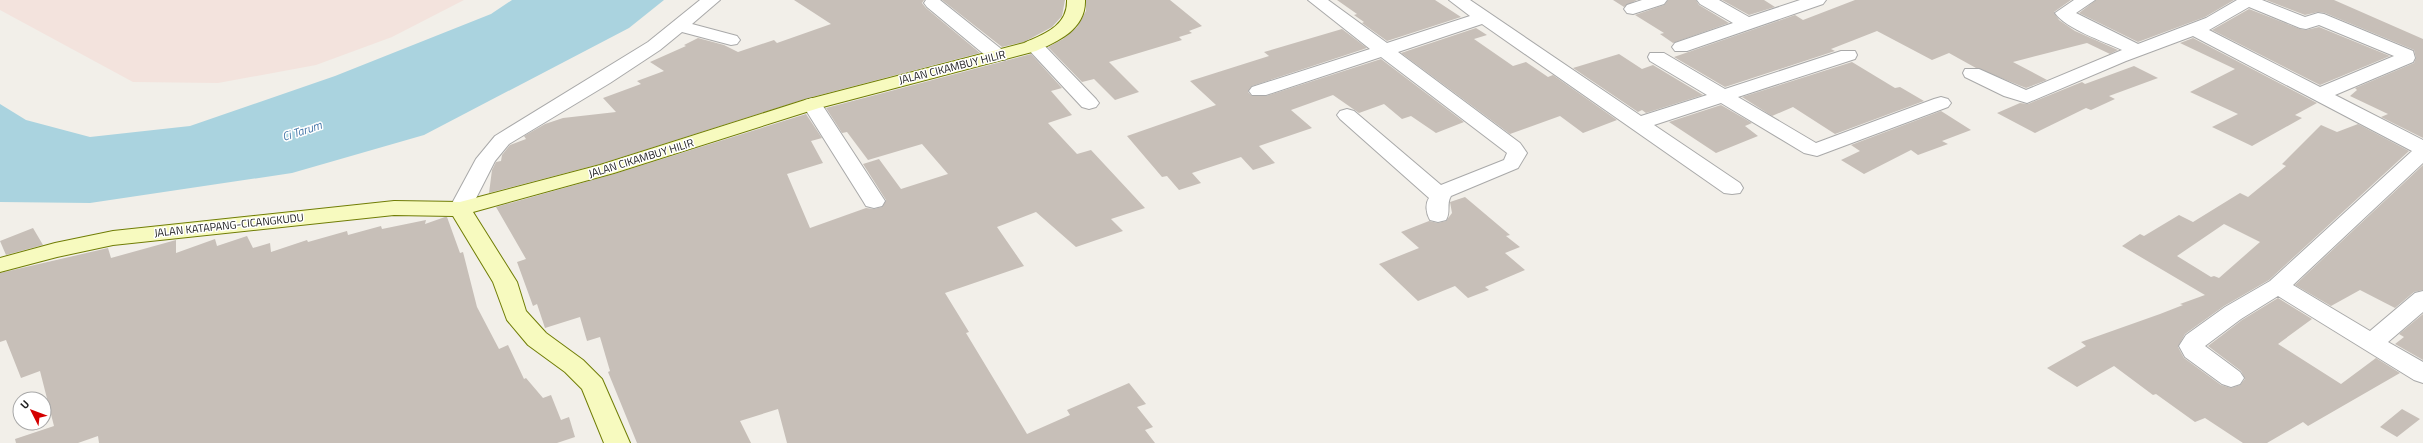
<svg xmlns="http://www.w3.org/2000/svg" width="2423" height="443" font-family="'Titillium Web',sans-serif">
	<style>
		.military { fill: #f3e3dd }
		.water { fill: #aad3df }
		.building { fill: #c7bfb8; fill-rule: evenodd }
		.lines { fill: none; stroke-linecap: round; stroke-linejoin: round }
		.street-casing { stroke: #a9a9a9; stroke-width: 2 }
		.secondary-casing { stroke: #707d05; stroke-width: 2 }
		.street { fill: #fff; fill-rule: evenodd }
		.secondary { fill: #f7fabf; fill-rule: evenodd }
		.labels { text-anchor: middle; stroke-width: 3; stroke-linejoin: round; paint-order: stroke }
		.street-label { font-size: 11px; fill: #222; stroke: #fff }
		.water-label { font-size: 12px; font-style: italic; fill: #4a7aab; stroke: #fff }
	</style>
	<rect width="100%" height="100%" fill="#f2efe9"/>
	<!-- military -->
	<path class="military" d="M 0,0 L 464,0 L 392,37 L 316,65 L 218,83 L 133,82 L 0,10 Z"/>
	<!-- water -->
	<path class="water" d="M 512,0 L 664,0 L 629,28 L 424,135 L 292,173 L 90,203 L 0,202 L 0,104 L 26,120 L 90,137 L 190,126 L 335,76 L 491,14 Z"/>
	<!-- building -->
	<path class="building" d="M 794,0 L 924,0 L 922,3 L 926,8 L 980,53 L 812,97 L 600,164 L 489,193 L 492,170 L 496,162 L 501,161 L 502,155 L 510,145 L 526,139 L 524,136 L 545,124 L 563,118 L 616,112 L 603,98 L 641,84 L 637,81 L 664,71 L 650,62 L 686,46 L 684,45 L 698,38 L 724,45 L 738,52 L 774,40 L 777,43 L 831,24 Z
		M 942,0 L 1065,0 L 1062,16 L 1052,27 L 1024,42 L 1002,47 Z
		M 1086,0 L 1170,0 L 1202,26 L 1189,31 L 1192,33 L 1179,37 L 1182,40 L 1109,62 L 1139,92 L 1115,100 L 1094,79 L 1082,82 L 1048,47 L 1063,39 L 1077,27 L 1086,11 Z
		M 1337,0 L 1435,0 L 1461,17 L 1387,41 L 1362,23 L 1364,22 L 1354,15 L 1357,14 Z
		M 1613,0 L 1637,0 L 1624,7 Z
		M 1668,0 L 1696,0 L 1699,5 L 1729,23 L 1673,43 L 1660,34 L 1664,33 L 1635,15 L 1664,5 Z
		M 1722,0 L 1764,0 L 1775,7 L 1749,15 Z
		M 1855,0 L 2071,0 L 2054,12 L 2059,20 L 2075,31 L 2118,50 L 2110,54 L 2087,43 L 2013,62 L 2047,80 L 2026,88 L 1976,68 L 1949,53 L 1932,60 L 1877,31 L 1831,49 L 1835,51 L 1725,87 L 1674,57 L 1795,15 L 1803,20 Z
		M 2096,0 L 2234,0 L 2205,17 L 2138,42 L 2079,13 Z
		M 2266,0 L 2334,0 L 2423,39 L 2423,138 L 2381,117 L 2388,114 L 2350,96 L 2357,90 L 2355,88 L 2414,63 L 2416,58 L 2414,50 L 2325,13 L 2318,12 L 2305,15 Z
		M 2249,9 L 2300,29 L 2306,30 L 2319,27 L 2390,56 L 2320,85 L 2212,30 Z
		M 1476,28 L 1487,35 L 1474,39 L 1513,66 L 1526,62 L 1548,77 L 1553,75 L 1617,120 L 1583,133 L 1560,116 L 1510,134 L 1401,53 Z
		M 1342,29 L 1367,48 L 1252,86 L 1248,92 L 1252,96 L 1266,96 L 1381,59 L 1464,122 L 1436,133 L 1411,116 L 1402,119 L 1384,104 L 1359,113 L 1333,95 L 1291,110 L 1312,128 L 1259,146 L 1275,163 L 1253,170 L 1241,157 L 1192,173 L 1201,183 L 1179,190 L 1167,176 L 1162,177 L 1127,136 L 1216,105 L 1190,81 L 1269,56 L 1264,52 Z
		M 2193,38 L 2317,103 L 2295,115 L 2302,118 L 2252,146 L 2212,127 L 2238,114 L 2190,92 L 2235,69 L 2180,43 Z
		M 1031,54 L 1062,88 L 1051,91 L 1072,115 L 1048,123 L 1077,154 L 1091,150 L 1145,208 L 1111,219 L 1123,231 L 1076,247 L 1036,212 L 997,227 L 1024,266 L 945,293 L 969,332 L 966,333 L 1027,434 L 1070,415 L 1067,410 L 1129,383 L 1146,404 L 1137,407 L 1153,427 L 1145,430 L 1155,443 L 787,443 L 778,409 L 740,421 L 751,443 L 637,443 L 608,372 L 610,371 L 600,337 L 587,341 L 580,317 L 545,328 L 537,304 L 533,306 L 517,262 L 526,259 L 496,207 L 614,174 L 806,114 L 822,138 L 811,141 L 823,163 L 787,174 L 810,228 L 866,208 L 874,209 L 882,207 L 886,200 L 863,164 L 879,159 L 901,189 L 948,174 L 922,144 L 868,160 L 847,132 L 842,133 L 826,108 Z
		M 1619,54 L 1642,69 L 1653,65 L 1703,95 L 1646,113 L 1642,110 L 1638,112 L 1573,68 Z
		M 1852,62 L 1895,88 L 1900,87 L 1924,101 L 1835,134 L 1793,107 L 1772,116 L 1742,97 Z
		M 2134,66 L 2158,78 L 2109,96 L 2115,99 L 2091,110 L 2086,108 L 2035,133 L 1997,113 L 2020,103 L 2028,104 L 2082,82 L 2085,84 Z
		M 1721,105 L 1752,123 L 1745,126 L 1758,136 L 1716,153 L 1669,122 Z
		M 1941,111 L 1971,130 L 1942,141 L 1948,144 L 1918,155 L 1911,150 L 1864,174 L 1841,160 L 1860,151 L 1851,145 Z
		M 2358,124 L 2409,151 L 2269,280 L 2224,306 L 2185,334 L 2178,347 L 2184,358 L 2221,385 L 2231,388 L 2240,385 L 2245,379 L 2241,371 L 2208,346 L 2242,320 L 2278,298 L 2312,319 L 2278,344 L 2341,384 L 2376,358 L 2400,373 L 2308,426 L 2303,422 L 2267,443 L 2243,443 L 2205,418 L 2195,422 L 2156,394 L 2153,395 L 2114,366 L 2077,387 L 2047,368 L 2086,346 L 2081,342 L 2160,314 L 2183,305 L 2180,304 L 2205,295 L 2122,246 L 2140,234 L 2144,236 L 2179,215 L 2193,222 L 2240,193 L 2248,197 L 2286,166 L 2282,164 L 2321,125 L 2337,132 ZM 2224,224 L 2260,242 L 2219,278 L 2214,276 L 2211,277 L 2177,256 Z
		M 2423,165 L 2423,290 L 2414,292 L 2395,308 L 2360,290 L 2331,306 L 2295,285 Z
		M 1465,197 L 1510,235 L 1506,236 L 1520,247 L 1505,253 L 1525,270 L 1485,287 L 1489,290 L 1468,298 L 1455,286 L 1418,301 L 1379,264 L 1419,248 L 1401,232 L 1429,221 L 1438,223 L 1446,221 L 1452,213 L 1450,202 Z
		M 445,217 L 447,217 L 460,253 L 463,252 L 477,307 L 499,349 L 508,345 L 524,379 L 526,378 L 543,398 L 551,395 L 561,420 L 569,417 L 575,437 L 557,443 L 99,443 L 98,436 L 78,443 L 16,443 L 15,439 L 54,426 L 40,371 L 21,378 L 6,340 L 0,342 L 0,273 L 108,248 L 111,258 L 176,240 L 176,253 L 215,239 L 217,246 L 247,236 L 253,248 L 270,243 L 271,252 L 307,240 L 308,242 L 347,231 L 348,235 L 381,226 L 382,229 L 426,220 L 425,224 Z
		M 33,228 L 43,245 L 6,255 L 0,241 Z
		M 2423,314 L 2423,360 L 2395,344 L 2404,337 L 2399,334 Z
		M 2402,409 L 2420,419 L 2397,437 L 2380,427 Z"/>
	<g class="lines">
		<defs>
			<path id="street" d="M 700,0 L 720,0 L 692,24 L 737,36 L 740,40 L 737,44 L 731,45 L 682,32 L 660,50 L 610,83 L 509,144 L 495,161 L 468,214 L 460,216 L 452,214 L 449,209 L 476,159 L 495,136 L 648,42 Z
				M 926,0 L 940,0 L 1005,52 L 1007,56 L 1005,60 L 991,60 L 927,7 L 924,3 Z
				M 1308,0 L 1328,0 L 1387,43 L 1470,16 L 1449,0 L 1470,0 L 1641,116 L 1707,95 L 1650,61 L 1648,57 L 1650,53 L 1664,53 L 1725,89 L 1841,51 L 1855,51 L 1857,55 L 1855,59 L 1738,97 L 1816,143 L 1934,99 L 1941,97 L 1948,99 L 1951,103 L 1948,107 L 1817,156 L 1804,153 L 1721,103 L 1654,125 L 1740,183 L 1743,188 L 1740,193 L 1732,194 L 1724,193 L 1482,24 L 1398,52 L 1520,143 L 1527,153 L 1518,168 L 1451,196 C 1446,204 1451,212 1446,220 L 1438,222 L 1430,220 C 1426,213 1425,204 1429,198 L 1340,119 L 1337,115 L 1340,111 L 1347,109 L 1354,111 L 1441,185 L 1504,160 L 1507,153 L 1381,57 L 1266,95 L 1252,95 L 1249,91 L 1252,87 L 1370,49 Z
				M 1642,0 L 1667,0 L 1664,4 L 1633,14 L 1627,13 L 1624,9 L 1627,5 Z
				M 1697,0 L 1719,0 L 1749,17 L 1800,0 L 1826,0 L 1823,4 L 1687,51 L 1675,51 L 1672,47 L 1675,43 L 1733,23 L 1700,4 Z
				M 2074,0 L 2095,0 L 2076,13 L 2138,44 L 2206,18 L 2237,0 L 2262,0 L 2305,17 L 2318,13 L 2324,14 L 2413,51 L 2415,58 L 2413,62 L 2335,95 L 2423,140 L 2423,163 L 2293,285 L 2370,331 L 2415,293 L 2423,291 L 2423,312 L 2388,342 L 2423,362 L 2423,383 L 2414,380 L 2278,296 L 2241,319 L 2205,346 L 2240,372 L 2244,378 L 2240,384 L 2231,387 L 2222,384 L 2185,357 L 2179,346 L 2186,335 L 2225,307 L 2270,281 L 2412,151 L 2193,36 L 2126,61 L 2027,103 L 2004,96 L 1965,77 L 1963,73 L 1965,69 L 1979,69 L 2026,90 L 2122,50 C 2103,41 2066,29 2055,13 ZM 2249,7 L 2300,28 L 2306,29 L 2319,25 L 2394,56 L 2320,87 L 2209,30 Z
				M 1034,40 L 1040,41 L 1096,99 L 1099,103 L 1096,107 L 1089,109 L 1082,107 L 1028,49 L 1025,45 L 1028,41 Z
				M 812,98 L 819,100 L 885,201 L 882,206 L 874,208 L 866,206 L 863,201 L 802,104 L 805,100 Z"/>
			<path id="secondary" d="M 1067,0 L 1085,0 C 1086,29 1059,41 1036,51 L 819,108 L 614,173 L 473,212 L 517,282 L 526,311 L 546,333 L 583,360 L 602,379 L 630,443 L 604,443 L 582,389 L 565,372 L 528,345 L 507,320 L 493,282 L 453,216 L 394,215 L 113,245 L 57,257 L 0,272 L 0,258 L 55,243 L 113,231 L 394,201 L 460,202 L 600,165 L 805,100 L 1024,43 C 1044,34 1068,26 1067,0 Z"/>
		</defs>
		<!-- street casing -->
		<use href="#street" class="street-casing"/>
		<!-- secondary casing -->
		<use href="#secondary" class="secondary-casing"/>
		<!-- street -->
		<use href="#street" class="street"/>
		<!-- secondary -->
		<use href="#secondary" class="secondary"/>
	</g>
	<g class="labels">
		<!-- street labels -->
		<g class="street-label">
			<text transform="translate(952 67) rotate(-14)" y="4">JALAN CIKAMBUY HILIR</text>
			<text transform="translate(641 158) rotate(-17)" y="4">JALAN CIKAMBUY HILIR</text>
			<text transform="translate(229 225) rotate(-6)" y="4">JALAN KATAPANG-CICANGKUDU</text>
		</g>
		<!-- water labels -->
		<g class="water-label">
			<text transform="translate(302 131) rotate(-18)" y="4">Ci Tarum</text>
		</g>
	</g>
	<!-- north arrow -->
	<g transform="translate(32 411) rotate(312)"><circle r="19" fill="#ffffff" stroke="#a7a7a7"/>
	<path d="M0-3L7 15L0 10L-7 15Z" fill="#d40000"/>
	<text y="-6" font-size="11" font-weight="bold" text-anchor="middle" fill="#222222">U</text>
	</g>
</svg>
